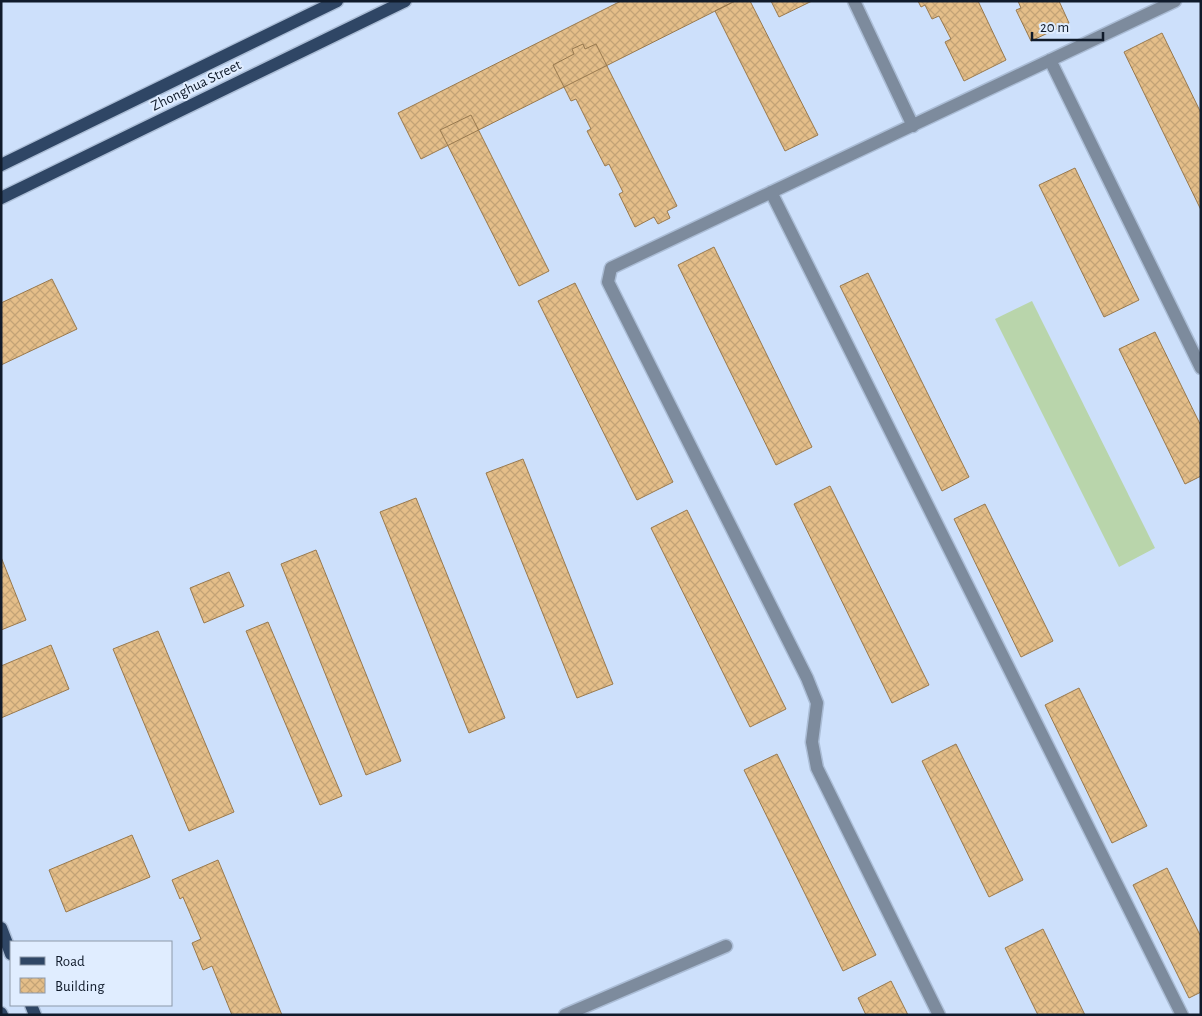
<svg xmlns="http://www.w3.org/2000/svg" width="1202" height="1016" font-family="'Alegreya Sans',sans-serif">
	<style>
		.grass { fill: #b9d5ab }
		.building { fill: url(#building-cross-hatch); stroke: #98794e }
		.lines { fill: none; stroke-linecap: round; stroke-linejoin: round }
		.minor-casing { stroke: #abbdd6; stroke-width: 15 }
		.major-casing { stroke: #abbdd6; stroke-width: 15 }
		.minor { stroke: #7d8b9d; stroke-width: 12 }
		.major { stroke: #2f4665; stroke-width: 12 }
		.labels { text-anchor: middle; stroke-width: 4; stroke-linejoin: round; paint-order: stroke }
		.street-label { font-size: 15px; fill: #101b2b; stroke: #e0edff }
	</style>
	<defs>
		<pattern id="building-cross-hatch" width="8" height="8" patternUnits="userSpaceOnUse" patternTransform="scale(1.25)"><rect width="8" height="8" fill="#e4be89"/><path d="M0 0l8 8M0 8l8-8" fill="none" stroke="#c3a376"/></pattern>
	</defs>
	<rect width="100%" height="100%" fill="#cde0fb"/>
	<!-- grass -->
	<path class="grass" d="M 1032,301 L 1155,548 L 1119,567 L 995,319 Z"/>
	<!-- building -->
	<path class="building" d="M 621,1 L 735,1 L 421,159 L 398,113 Z
		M 735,1 L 750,1 L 818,135 L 785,151 L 715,11 Z
		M 771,1 L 812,1 L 779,17 Z
		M 918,1 L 978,1 L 1006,60 L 964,81 L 945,42 L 951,39 L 939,16 L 932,19 L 925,5 L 921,7 Z
		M 1018,1 L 1059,1 L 1069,23 L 1031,41 L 1016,10 L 1021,8 Z
		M 1162,33 L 1201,113 L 1201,210 L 1124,52 Z
		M 583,44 L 585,49 L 596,44 L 677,206 L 667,211 L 670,218 L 658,224 L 654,217 L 635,227 L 619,194 L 623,192 L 609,164 L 605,166 L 587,131 L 591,129 L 576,99 L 571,101 L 553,65 L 574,54 L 572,49 Z
		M 471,115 L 549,271 L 519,286 L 440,130 Z
		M 1075,168 L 1139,300 L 1104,317 L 1039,185 Z
		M 714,247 L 812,447 L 776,465 L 678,265 Z
		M 868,273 L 969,477 L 942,491 L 840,286 Z
		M 52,279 L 77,329 L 1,365 L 1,303 Z
		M 575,283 L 673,482 L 637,500 L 538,301 Z
		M 1155,332 L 1201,426 L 1201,476 L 1185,484 L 1119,349 Z
		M 523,459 L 613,684 L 577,698 L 486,473 Z
		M 830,486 L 929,685 L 892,703 L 794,504 Z
		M 416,498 L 505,718 L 469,733 L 380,512 Z
		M 985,504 L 1053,641 L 1021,657 L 954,519 Z
		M 687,510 L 786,709 L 750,727 L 651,528 Z
		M 316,550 L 401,761 L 366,775 L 281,564 Z
		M 1,557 L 26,620 L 1,630 Z
		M 229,572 L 244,606 L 204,623 L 190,588 Z
		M 268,622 L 342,796 L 320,805 L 246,631 Z
		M 158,631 L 234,812 L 189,831 L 113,649 Z
		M 51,645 L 69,689 L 1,718 L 1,666 Z
		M 1079,688 L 1147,826 L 1112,843 L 1045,705 Z
		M 956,744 L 1023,880 L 989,897 L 922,761 Z
		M 777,754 L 876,955 L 843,971 L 744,770 Z
		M 132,835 L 150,877 L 66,912 L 49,870 Z
		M 218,860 L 282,1015 L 232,1015 L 212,966 L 203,970 L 192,943 L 201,939 L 183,897 L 180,899 L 172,880 Z
		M 1167,868 L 1201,937 L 1201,992 L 1189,998 L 1133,885 Z
		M 1043,929 L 1085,1015 L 1038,1015 L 1005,948 Z
		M 891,981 L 908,1015 L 866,1015 L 858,998 Z"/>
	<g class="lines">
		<defs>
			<path id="minor" d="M 854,1 L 913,126
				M 1050,60 L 1201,368
				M 771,192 L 1182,1015
				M 565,1015 L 726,946
				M 939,1015 L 817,768 L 812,742 L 817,703 L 807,678 L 608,282 L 611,268 L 1175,1"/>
			<path id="major" d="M 1,165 L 337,1
				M 1,198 L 405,1
				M 1,928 L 11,954
				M 31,1005 L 35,1015
				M 1,1013 L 2,1015"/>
		</defs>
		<!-- minor casing -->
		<use href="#minor" class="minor-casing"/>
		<!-- major casing -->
		<use href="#major" class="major-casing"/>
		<!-- minor -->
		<use href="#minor" class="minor"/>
		<!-- major -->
		<use href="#major" class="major"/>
	</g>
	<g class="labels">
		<!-- street labels -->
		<g class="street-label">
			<text transform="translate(196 85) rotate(-26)" y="5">Zhonghua Street</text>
		</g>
	</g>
	<!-- border -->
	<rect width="1202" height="1016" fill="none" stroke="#101b2b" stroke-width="5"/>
	<!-- legend -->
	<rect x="10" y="941" width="162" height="65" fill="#e0edff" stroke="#8d99aa"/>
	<rect x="20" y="957" width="25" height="8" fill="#2f4665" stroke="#8d99aa"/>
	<text x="55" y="966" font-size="15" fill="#101b2b">Road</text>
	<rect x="20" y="978" width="25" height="15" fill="url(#building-cross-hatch)" stroke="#8d99aa"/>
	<text x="55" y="991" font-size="15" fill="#101b2b">Building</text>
	<!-- scale -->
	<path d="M1032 32v8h71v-8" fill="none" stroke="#101b2b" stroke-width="2.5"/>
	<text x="1040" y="32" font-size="15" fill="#101b2b" stroke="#e0edff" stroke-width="4" paint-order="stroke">20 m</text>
</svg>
